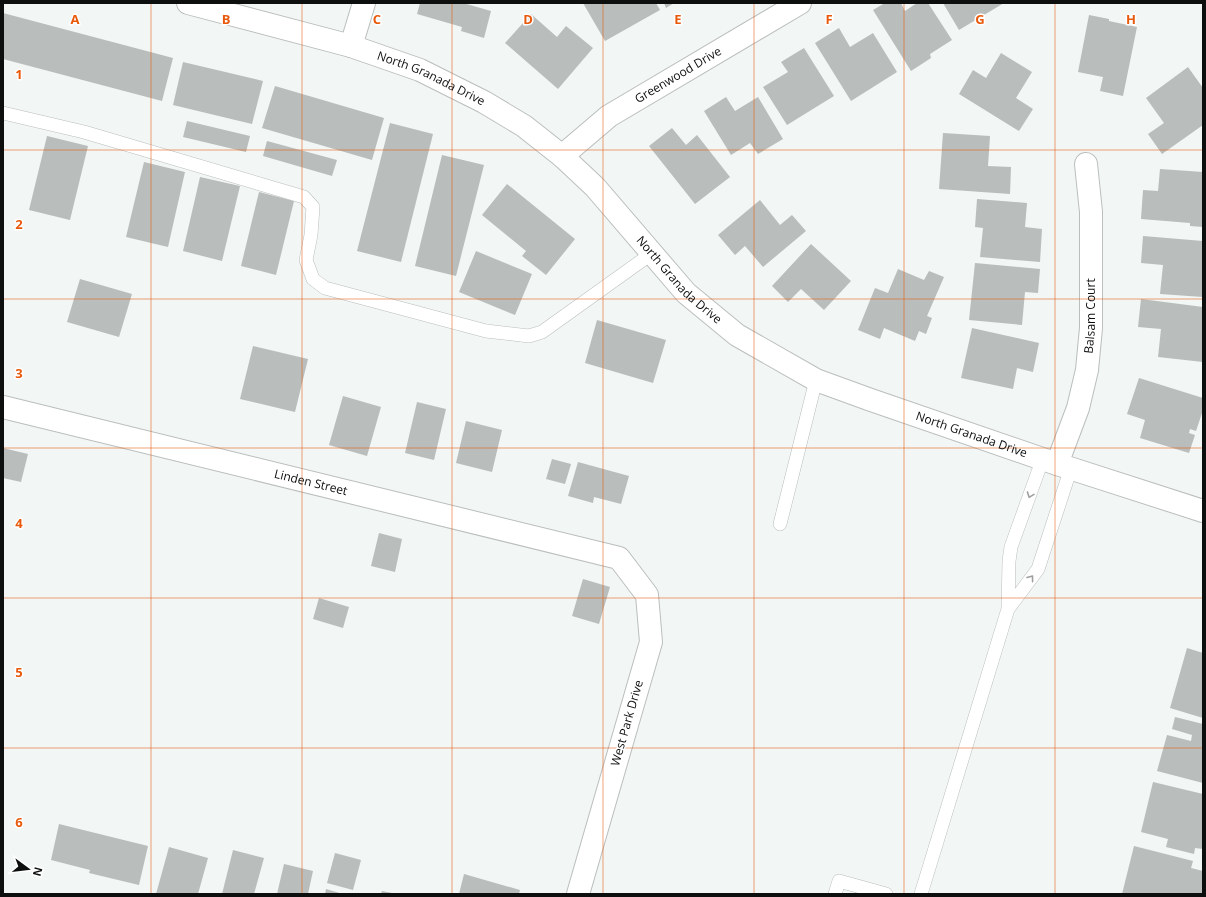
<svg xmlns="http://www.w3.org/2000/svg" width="1206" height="897" font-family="'Open Sans',sans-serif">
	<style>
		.building { fill: #b9bdbb }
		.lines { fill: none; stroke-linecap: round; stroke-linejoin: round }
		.lane-casing { stroke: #babebd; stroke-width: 14 }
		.street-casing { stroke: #babebd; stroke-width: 24 }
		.secondary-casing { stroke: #babebd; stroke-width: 24 }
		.lane { stroke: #fff; stroke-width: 13 }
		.street { stroke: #fff; stroke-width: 22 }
		.secondary { stroke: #fff; stroke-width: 22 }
		.oneway { stroke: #9e9f9f }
		.grid { fill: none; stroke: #e8590c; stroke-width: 1; stroke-opacity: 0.55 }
		.labels { text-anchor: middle; stroke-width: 3; stroke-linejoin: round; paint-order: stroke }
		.street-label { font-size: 12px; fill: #0d0e0e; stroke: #fff }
		.grid-label { font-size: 13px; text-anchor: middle; font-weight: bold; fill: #e8590c; stroke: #fff; stroke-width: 3; stroke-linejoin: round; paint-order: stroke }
	</style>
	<rect width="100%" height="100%" fill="#f2f6f4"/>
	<!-- building -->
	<path class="building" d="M 420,3 L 463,3 L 491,11 L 484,38 L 461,31 L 462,27 L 417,14 Z
		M 583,3 L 656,3 L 660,10 L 605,41 Z
		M 664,3 L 674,3 L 666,8 Z
		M 885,3 L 901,3 L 905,11 L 917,3 L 928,3 L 952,40 L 930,54 L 931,58 L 911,71 L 873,10 Z
		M 943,3 L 1004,3 L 959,30 Z
		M 3,13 L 173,58 L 162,101 L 3,59 Z
		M 531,14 L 557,37 L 566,26 L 593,48 L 558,89 L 505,43 Z
		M 1089,15 L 1109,19 L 1109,21 L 1137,27 L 1123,96 L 1100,91 L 1103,77 L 1078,72 Z
		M 839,28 L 850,47 L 873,33 L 897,72 L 851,101 L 815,43 Z
		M 804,48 L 834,96 L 787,125 L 763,87 L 788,72 L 781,62 Z
		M 1001,53 L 1032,72 L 1016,98 L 1033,109 L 1019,131 L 959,94 L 973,70 L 986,78 Z
		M 183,62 L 263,81 L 252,124 L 173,105 Z
		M 1188,67 L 1203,88 L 1203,125 L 1162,154 L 1148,134 L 1164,123 L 1146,98 Z
		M 275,86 L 384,118 L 372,160 L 262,128 Z
		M 726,97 L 735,111 L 758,97 L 783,139 L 758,154 L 750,143 L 731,155 L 704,111 Z
		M 187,121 L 250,136 L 246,152 L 183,137 Z
		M 390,123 L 433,134 L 401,262 L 357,251 Z
		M 672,128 L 686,145 L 697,135 L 730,177 L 695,204 L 649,146 Z
		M 943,133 L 990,136 L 988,166 L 1011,167 L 1010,194 L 939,189 Z
		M 47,136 L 88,146 L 70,220 L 29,210 Z
		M 267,141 L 337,160 L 332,176 L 263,156 Z
		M 442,155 L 484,165 L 456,276 L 415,266 Z
		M 144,162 L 185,172 L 168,247 L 126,237 Z
		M 1160,169 L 1203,172 L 1203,227 L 1190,226 L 1190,223 L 1141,219 L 1143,190 L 1158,191 Z
		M 200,177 L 240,186 L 222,261 L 183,251 Z
		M 507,184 L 575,239 L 546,275 L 522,256 L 526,251 L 482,215 Z
		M 259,192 L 294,201 L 276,275 L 241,266 Z
		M 977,199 L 1027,203 L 1025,227 L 1042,229 L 1040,262 L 980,257 L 983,228 L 975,227 Z
		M 760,200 L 780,225 L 792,215 L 806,231 L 763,267 L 745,246 L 735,255 L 718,235 Z
		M 1143,236 L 1203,241 L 1203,297 L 1160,294 L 1163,265 L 1141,263 Z
		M 811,244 L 851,281 L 824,310 L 801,289 L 788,302 L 772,286 Z
		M 476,251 L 532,274 L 515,315 L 459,292 Z
		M 975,263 L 1040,269 L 1038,293 L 1025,292 L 1022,325 L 969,320 Z
		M 898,269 L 924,280 L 929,271 L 944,277 L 927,316 L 932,318 L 926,334 L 919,331 L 915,341 L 884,328 L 880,339 L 858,330 L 875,288 L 888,293 Z
		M 80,279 L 132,294 L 119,337 L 67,322 Z
		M 1141,299 L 1203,307 L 1203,362 L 1158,357 L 1161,329 L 1138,327 Z
		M 597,320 L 666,340 L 653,383 L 585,363 Z
		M 972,328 L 1039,343 L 1033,372 L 1017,368 L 1013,389 L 961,378 Z
		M 253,346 L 308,359 L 295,412 L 240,399 Z
		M 1139,378 L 1203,398 L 1203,410 L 1196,431 L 1190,429 L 1189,433 L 1195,435 L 1189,453 L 1140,438 L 1145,420 L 1127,414 Z
		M 343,396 L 381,407 L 367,456 L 329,445 Z
		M 417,402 L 446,409 L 434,460 L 405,453 Z
		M 466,421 L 502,430 L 492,472 L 456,463 Z
		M 3,448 L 28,454 L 21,482 L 3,478 Z
		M 552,459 L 571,464 L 565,484 L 546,479 Z
		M 578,462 L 629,476 L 621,504 L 594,497 L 593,503 L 568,496 Z
		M 379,533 L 402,539 L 395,572 L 371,566 Z
		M 583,579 L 610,587 L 599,624 L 572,616 Z
		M 319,598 L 349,607 L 343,628 L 313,619 Z
		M 1187,648 L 1203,653 L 1203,718 L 1170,708 Z
		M 1175,717 L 1203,724 L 1203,783 L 1157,771 L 1167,735 L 1191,741 L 1192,735 L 1172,729 Z
		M 1153,782 L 1203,794 L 1203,849 L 1195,848 L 1194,854 L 1166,847 L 1168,839 L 1141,832 Z
		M 59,824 L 148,846 L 139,885 L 89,873 L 90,870 L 51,860 Z
		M 1134,846 L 1193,861 L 1191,868 L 1203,871 L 1203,894 L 1122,894 Z
		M 169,847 L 208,858 L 198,894 L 156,894 Z
		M 233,850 L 264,858 L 254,894 L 222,894 Z
		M 335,853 L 361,860 L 353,890 L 327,883 Z
		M 284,864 L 313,871 L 308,894 L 277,894 Z
		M 464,874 L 520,890 L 519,894 L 459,894 Z
		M 326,889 L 343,894 L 325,894 Z
		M 382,891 L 392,893 L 392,894 L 381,894 Z"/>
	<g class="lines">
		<defs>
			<path id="lane" d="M 3,113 L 84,132 L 304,197 L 313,207 L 311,235 L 306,260 L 313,279 L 325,288 L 486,331 L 529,336 L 542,332 L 651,254
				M 780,524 L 816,380
				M 1008,609 L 1038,569 L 1071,468
				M 835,894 L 839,881 L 886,894
				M 921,894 L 1008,609 L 1009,561 L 1011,547 L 1043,458"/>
			<g id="street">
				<path d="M 351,46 L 364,3"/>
				<path id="s1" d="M 562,156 L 609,116 L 800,3"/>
				<path id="s2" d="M 3,407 L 619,558 L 647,595 L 651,642 L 578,894"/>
				<path id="s3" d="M 1057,464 L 1078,408 L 1087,370 L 1091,328 L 1091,212 L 1086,164"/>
			</g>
			<g id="secondary">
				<path id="s4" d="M 188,3 L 351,46 L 420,70 L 484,102 L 524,126 L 562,156 L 595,187 L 686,293 L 737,335 L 816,380 L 871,400 L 1057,464 L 1203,511"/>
			</g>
		</defs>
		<!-- lane casing -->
		<use href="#lane" class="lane-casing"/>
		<!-- street casing -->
		<use href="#street" class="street-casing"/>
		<!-- secondary casing -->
		<use href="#secondary" class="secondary-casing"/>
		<!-- lane -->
		<use href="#lane" class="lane"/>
		<!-- street -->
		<use href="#street" class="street"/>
		<!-- secondary -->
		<use href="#secondary" class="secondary"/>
	</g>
	<!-- one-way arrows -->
	<defs><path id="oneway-chevron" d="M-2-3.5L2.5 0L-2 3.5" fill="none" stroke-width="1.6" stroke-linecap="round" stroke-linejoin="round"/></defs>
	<g class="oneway">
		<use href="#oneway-chevron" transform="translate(1030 495) rotate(110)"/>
		<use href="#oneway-chevron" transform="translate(1031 578) rotate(-53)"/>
	</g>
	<!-- grid -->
	<path class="grid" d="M 151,3 L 151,894M 302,3 L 302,894M 452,3 L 452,894M 603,3 L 603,894M 754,3 L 754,894M 904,3 L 904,894M 1055,3 L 1055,894M 3,150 L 1203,150M 3,299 L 1203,299M 3,448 L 1203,448M 3,598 L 1203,598M 3,748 L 1203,748"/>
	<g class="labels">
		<!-- street labels -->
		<g class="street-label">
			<text dy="4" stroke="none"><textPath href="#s1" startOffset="142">Greenwood Drive</textPath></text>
			<text dy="4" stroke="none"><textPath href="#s4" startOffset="255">North Granada Drive</textPath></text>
			<text dy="4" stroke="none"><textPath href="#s4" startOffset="579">North Granada Drive</textPath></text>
			<text dy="4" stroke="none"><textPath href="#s3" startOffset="153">Balsam Court</textPath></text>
			<text dy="4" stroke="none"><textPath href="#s4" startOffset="915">North Granada Drive</textPath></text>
			<text dy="4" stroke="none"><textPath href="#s2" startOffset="317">Linden Street</textPath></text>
			<text transform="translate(627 723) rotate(-74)" y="4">West Park Drive</text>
		</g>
	</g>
	<g class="grid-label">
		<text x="75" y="24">A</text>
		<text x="226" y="24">B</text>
		<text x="377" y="24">C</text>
		<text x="528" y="24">D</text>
		<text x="678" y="24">E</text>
		<text x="829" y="24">F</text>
		<text x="980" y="24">G</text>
		<text x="1131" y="24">H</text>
		<text x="19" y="79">1</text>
		<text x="19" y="229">2</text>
		<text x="19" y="378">3</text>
		<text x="19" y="528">4</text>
		<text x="19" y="677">5</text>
		<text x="19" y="827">6</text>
	</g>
	<!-- border -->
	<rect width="1206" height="897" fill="none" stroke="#0d0e0e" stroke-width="8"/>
	<!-- north arrow -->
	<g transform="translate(28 869) rotate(105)" stroke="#ffffff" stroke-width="3" paint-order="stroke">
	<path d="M0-3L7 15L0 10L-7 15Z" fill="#0d0e0e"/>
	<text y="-6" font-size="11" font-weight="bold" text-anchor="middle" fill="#0d0e0e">N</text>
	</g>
</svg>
